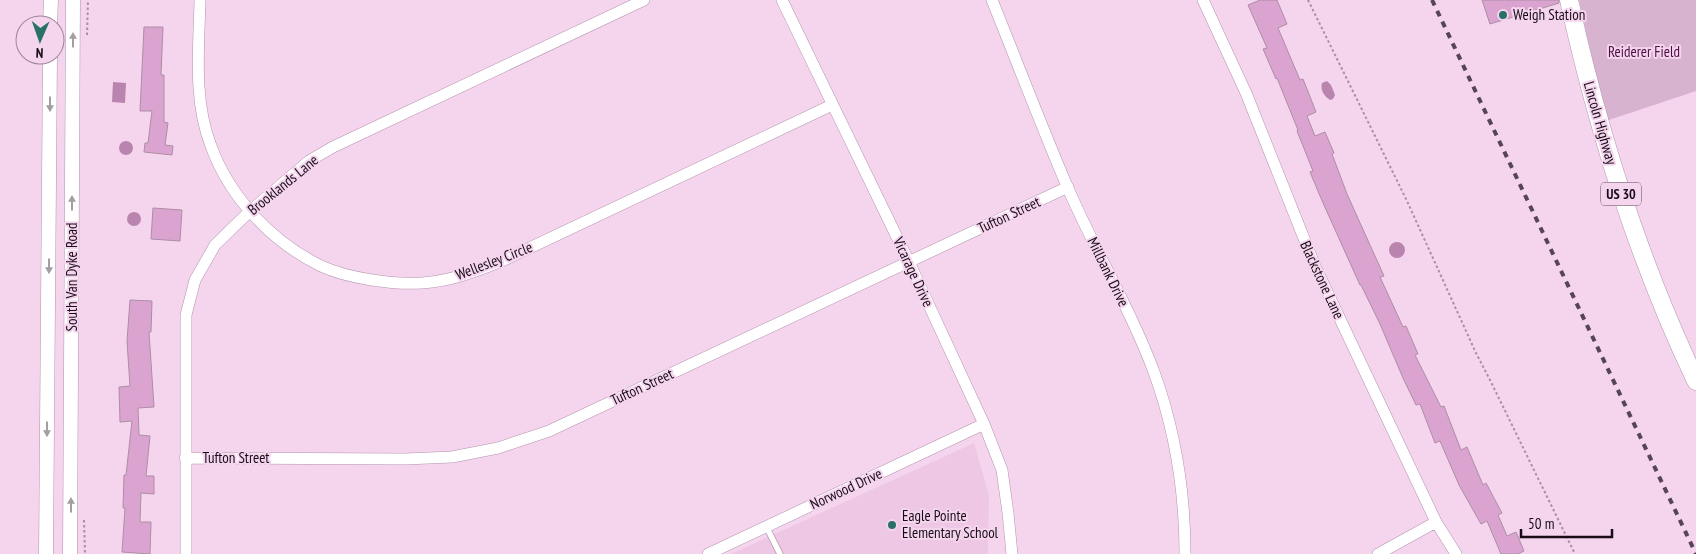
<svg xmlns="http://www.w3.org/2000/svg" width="1696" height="554" font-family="'PT Sans Narrow',sans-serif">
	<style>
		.built { fill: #eec7e5 }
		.green { fill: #d8b3d0 }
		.water { fill: #b984ae }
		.building { fill: #dba4d0; stroke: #ac8ea5 }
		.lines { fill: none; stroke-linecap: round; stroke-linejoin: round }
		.service-casing { stroke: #b293ab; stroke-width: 7 }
		.minor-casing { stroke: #b293ab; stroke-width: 12 }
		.tertiary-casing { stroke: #b293ab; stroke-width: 15 }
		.primary-casing { stroke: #b293ab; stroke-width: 19 }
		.path { stroke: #a88fa3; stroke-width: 2; stroke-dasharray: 2.5 2.5; stroke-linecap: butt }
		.service { stroke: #fff; stroke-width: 5.5 }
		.minor { stroke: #fff; stroke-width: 11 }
		.tertiary { stroke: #fff; stroke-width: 14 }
		.primary { stroke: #fff; stroke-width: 18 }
		.rail { stroke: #564553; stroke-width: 4; stroke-dasharray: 6 6; stroke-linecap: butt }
		.oneway { fill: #a39ea2 }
		.poi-dot { fill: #297067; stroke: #f5d5ee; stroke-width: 2 }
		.labels { text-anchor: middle; stroke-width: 4; stroke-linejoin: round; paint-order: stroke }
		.shield { fill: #f5d5ee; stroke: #5a4957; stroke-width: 1 }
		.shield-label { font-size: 14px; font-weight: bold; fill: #180d16 }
		.poi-label { font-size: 15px; fill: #180d16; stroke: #f5d5ee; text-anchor: start }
		.park-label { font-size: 15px; fill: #4e0d46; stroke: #f5d5ee }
		.street-label { font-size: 15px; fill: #180d16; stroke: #f5d5ee }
	</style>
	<rect width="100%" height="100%" fill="#f5d5ee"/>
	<!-- built -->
	<path class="built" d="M 974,443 L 989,495 L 988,554 L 731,554 Z"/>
	<!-- green -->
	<path class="green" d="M 1579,0 L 1696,0 L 1696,91 L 1606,121 Z"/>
	<!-- water -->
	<path class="water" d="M 1327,81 L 1331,85 L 1335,95 L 1333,99 L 1330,100 C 1324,96 1320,90 1322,83 Z
		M 113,82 L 126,83 L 125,103 L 112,102 Z
		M119 148a7 7 0 1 1 14 0a7 7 0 1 1-14 0Z
		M127 219a7 7 0 1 1 14 0a7 7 0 1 1-14 0Z
		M1389 250a8 8 0 1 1 16 0a8 8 0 1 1-16 0Z"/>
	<!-- building -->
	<path class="building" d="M 1260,0 L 1277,0 L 1287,24 L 1278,28 L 1300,80 L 1303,79 L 1316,112 L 1307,116 L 1315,136 L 1325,132 L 1334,153 L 1332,154 L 1347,194 L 1384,276 L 1380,277 L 1403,327 L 1406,326 L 1418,354 L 1415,355 L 1441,407 L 1444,406 L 1461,450 L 1467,447 L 1483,485 L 1486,483 L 1502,513 L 1498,515 L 1507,536 L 1516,532 L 1524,551 L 1518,554 L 1501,554 L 1487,521 L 1481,524 L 1459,485 L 1440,441 L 1435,443 L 1420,404 L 1416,405 L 1403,378 L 1380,324 L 1361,285 L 1360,285 L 1323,203 L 1310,172 L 1313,171 L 1297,131 L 1298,130 L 1277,78 L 1276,79 L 1263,49 L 1267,48 L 1248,5 Z
		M 1482,0 L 1559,0 L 1559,3 L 1490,24 Z
		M 144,27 L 163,27 L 161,75 L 164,75 L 164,122 L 168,123 L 165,145 L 173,146 L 172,155 L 144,152 L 145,143 L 148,143 L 152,111 L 140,111 Z
		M 153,208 L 182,210 L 180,241 L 151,239 Z
		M 130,300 L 152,301 L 151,332 L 149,332 L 154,407 L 138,408 L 139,435 L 150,436 L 146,476 L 154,476 L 154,494 L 141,493 L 140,522 L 151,522 L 150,554 L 122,552 L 125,508 L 123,508 L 124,475 L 126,475 L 132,421 L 120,422 L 119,387 L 130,386 L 127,341 Z"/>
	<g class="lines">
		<defs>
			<path id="service" d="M 766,526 L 780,554"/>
			<path id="minor" d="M 200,0 C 199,48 193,100 211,146 C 230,198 272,242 321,266 C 347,278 393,285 422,283 C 450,281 475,272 502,261 L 832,105
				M 782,0 L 909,262 L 984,424 L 1002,470 L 1008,513 L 1012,554
				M 992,0 C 1017,62 1041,125 1067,186 C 1094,249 1130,308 1154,372 C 1175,430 1185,492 1185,554
				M 1203,0 L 1246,93 L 1315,266 L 1436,522 L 1456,554
				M 185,458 L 405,459 L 452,457 L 498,448 L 549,431 L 1068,187
				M 186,554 L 186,315 L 195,280 L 215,245 L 249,212 L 309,161 L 333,147 L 644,0
				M 708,554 L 984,424
				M 1378,554 L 1436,522"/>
			<path id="tertiary" d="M 50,25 L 51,0
				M 46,554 L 50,55
				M 70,554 L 73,0"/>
			<path id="primary" d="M 1569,0 C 1598,132 1638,259 1696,381"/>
		</defs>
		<!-- service casing -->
		<use href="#service" class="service-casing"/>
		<!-- minor casing -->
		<use href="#minor" class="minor-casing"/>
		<!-- tertiary casing -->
		<use href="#tertiary" class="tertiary-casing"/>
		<!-- primary casing -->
		<use href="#primary" class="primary-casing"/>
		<!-- path -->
		<path class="path" d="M 1308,0 L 1407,201 L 1476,353 L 1491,382 L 1575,554
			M 87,35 L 88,0
			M 84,520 L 85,554"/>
		<!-- service -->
		<use href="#service" class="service"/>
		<!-- minor -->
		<use href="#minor" class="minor"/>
		<!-- tertiary -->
		<use href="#tertiary" class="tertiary"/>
		<!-- primary -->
		<use href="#primary" class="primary"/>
		<!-- rail -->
		<path class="rail" d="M 1432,0 L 1696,554"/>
	</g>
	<!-- one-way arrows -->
	<defs><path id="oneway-solid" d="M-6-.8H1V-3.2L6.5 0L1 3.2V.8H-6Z" transform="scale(1.25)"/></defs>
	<g class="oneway">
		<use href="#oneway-solid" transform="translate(73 40) rotate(-90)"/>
		<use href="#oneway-solid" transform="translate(50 104) rotate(90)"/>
		<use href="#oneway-solid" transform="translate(72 203) rotate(-90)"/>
		<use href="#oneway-solid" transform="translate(49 266) rotate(90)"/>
		<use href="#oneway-solid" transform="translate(47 429) rotate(90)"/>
		<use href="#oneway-solid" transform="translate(71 505) rotate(-90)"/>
	</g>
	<!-- markers -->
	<g class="poi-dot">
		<circle cx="1503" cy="15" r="5"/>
		<circle cx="892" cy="525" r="5"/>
	</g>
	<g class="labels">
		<!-- shield labels -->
		<rect class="shield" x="1601" y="182.5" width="40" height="23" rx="4"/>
		<g class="shield-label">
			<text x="1621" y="199">US 30</text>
		</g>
		<!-- poi labels -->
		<g class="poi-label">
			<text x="1513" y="20">Weigh Station</text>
			<text x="902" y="521">Eagle Pointe<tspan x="902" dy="17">Elementary School</tspan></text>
		</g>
		<!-- park labels -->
		<g class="park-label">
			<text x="1644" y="57">Reiderer Field</text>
		</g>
		<!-- street labels -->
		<g class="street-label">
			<text transform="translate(1600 123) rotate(74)" y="5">Lincoln Highway</text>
			<text transform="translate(283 185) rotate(-39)" y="5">Brooklands Lane</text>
			<text transform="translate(1009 215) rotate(-25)" y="5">Tufton Street</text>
			<text transform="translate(494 261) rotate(-21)" y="5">Wellesley Circle</text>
			<text transform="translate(913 272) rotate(65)" y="5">Vicarage Drive</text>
			<text transform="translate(1108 272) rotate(64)" y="5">Millbank Drive</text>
			<text transform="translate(72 277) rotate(-90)" y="5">South Van Dyke Road</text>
			<text transform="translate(1322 280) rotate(65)" y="5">Blackstone Lane</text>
			<text transform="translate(642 387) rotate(-25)" y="5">Tufton Street</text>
			<text x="236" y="463">Tufton Street</text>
			<text transform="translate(846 489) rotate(-25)" y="5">Norwood Drive</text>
		</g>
	</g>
	<!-- north arrow -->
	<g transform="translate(40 40) rotate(182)"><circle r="24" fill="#f5d5ee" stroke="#9d8598"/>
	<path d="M0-4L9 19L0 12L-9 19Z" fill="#297067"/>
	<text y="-8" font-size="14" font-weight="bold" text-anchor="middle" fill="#180d16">N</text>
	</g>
	<!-- scale -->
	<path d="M1521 529v8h91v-8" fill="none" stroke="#180d16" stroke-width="2.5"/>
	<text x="1528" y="529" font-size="15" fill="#180d16" stroke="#f5d5ee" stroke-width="4" paint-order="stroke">50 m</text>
</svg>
